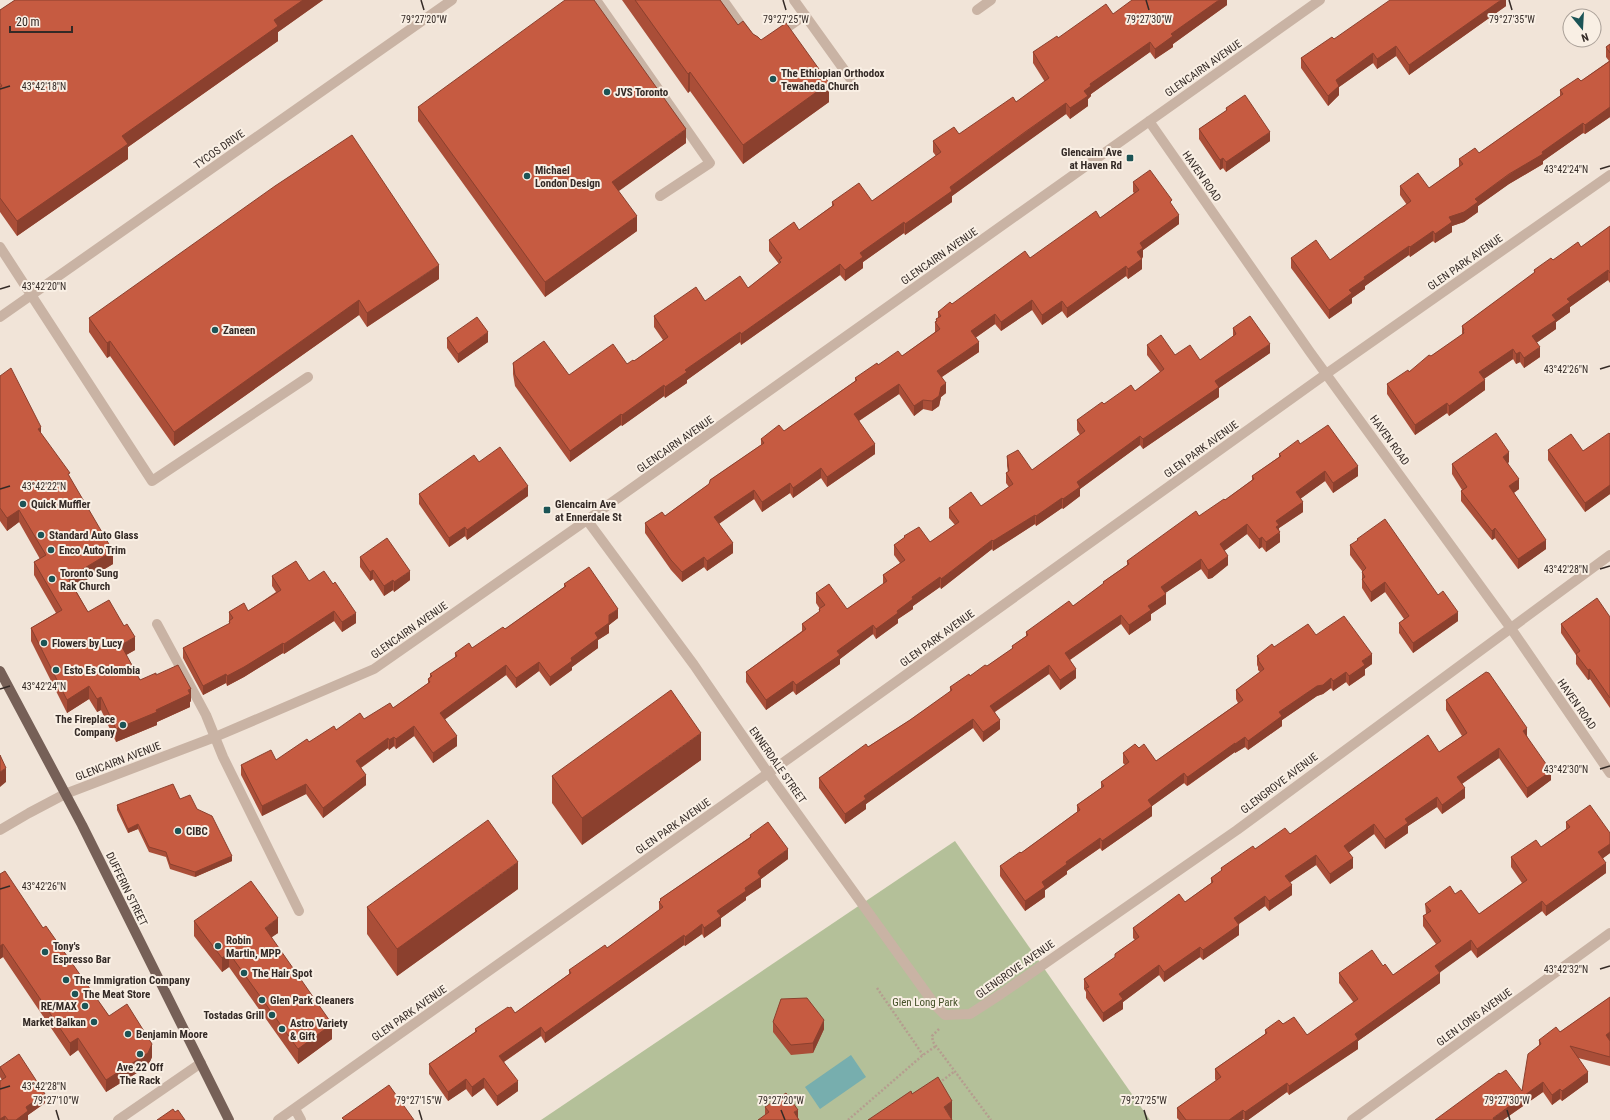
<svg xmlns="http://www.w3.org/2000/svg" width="1610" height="1120" font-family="'Roboto Condensed',sans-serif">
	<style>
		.green { fill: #b4c099 }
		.water { fill: #77aeae }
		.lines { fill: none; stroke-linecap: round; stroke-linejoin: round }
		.path { stroke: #b59d8f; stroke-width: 2.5; stroke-dasharray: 2 2; stroke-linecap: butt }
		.minor { stroke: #c9b3a4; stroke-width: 10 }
		.major { stroke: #766057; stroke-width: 10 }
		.wall { fill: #aa4e38 }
		.shaded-wall { fill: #8b402e }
		.building { fill: #c65b41; stroke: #8b402e }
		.ticks { fill: none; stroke: #342a26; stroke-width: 1.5 }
		.poi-dot { fill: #1c5456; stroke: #f9efe4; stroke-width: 1.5 }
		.labels { text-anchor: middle; stroke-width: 4; stroke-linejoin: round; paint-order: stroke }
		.street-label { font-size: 11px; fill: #342a26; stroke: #f9efe4 }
		.poi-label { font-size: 11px; font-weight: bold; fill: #342a26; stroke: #f9efe4; text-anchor: start }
		.park-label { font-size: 11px; fill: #46522a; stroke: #f9efe4 }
		.ticks-label { font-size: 10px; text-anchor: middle; fill: #342a26; stroke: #f9efe4; stroke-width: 4; stroke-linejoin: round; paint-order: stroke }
	</style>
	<rect width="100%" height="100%" fill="#f1e4d8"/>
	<!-- green -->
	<path class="green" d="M 955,841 L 1150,1120 L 541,1120 Z"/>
	<!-- water -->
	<path class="water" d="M 851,1055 L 866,1077 L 820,1109 L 805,1087 Z"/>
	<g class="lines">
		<!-- path -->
		<path class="path" d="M 877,988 L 923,1055
			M 939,1029 L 932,1036 L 933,1042 L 991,1120
			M 939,1083 L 955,1071
			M 848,1120 L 923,1055 L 936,1046"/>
		<!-- minor -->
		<path class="minor" d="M 596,0 L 710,163 L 660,196
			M 723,0 L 747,34
			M 794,0 L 850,78
			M 977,10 L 991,0
			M 778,34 L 805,15
			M 1149,121 L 1310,352 L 1510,627 L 1610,773
			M 0,247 L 152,481 L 308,377
			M 0,317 L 452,0
			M 587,520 L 694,665 L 768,773 L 935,1005 L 945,1015 L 970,1014 L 1001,994 L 1237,830 L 1610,555
			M 157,624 L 206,715 L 223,757 L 299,911
			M 0,830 L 29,813 L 65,794 L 215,737 L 374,669 L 587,520 L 1320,0
			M 295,1109 L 301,1120
			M 118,1120 L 201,1063
			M 278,1120 L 784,762 L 1326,374 L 1610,175
			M 1352,1120 L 1610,933"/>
		<!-- major -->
		<path class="major" d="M 0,671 L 82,825 L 229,1120"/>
	</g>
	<!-- wall -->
	<path class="wall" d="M 15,0 L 323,0 L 278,32 L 278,41 L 128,147 L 128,159 L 17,236 L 0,212 L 0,10 Z
		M 622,0 L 720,0 L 738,25 L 753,34 L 761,40 L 829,102 L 743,164 L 690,91 L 688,93 Z
		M 1227,0 L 1227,5 L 1173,44 L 1173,47 L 1155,59 L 1150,52 L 1091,94 L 1091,96 L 1088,99 L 1088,106 L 1070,119 L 1066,114 L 1025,143 L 952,196 L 952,202 L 905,235 L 904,233 L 863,262 L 863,268 L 845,281 L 840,275 L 741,345 L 740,342 L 687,380 L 687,383 L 665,398 L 664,396 L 622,426 L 621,425 L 570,462 L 515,386 L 513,374 L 513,363 L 569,375 L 627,364 L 634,361 L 663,340 L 654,327 L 654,316 L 748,288 L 779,264 L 769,251 L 769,240 L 799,230 L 832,206 L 832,202 L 872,201 L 936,156 L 933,152 L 933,141 L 959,134 L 1016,102 L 1045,82 L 1033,63 L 1033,52 L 1058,38 L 1113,14 Z
		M 1506,0 L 1506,6 L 1409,75 L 1396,56 L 1377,69 L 1373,63 L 1339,87 L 1339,95 L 1328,106 L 1301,68 L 1301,58 L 1334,39 Z
		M 1610,44 L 1610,117 L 1585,134 L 1583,133 L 1543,161 L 1543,164 L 1509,184 L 1478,206 L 1478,212 L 1464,222 L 1452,226 L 1452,232 L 1435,243 L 1433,241 L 1410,257 L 1409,255 L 1365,286 L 1365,289 L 1352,298 L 1352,303 L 1329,319 L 1291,268 L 1291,258 L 1330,260 L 1407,205 L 1400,195 L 1400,186 L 1429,188 L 1459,167 L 1459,159 L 1479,153 L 1560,96 L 1560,90 L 1581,81 L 1609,61 L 1606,57 L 1606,47 Z
		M 418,107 L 686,143 L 618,191 L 637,231 L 545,297 L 418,121 Z
		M 1226,108 L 1270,141 L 1226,172 L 1223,168 L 1220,170 L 1199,139 L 1199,129 L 1226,111 Z
		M 1133,182 L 1172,205 L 1179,224 L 1143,250 L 1143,257 L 1141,259 L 1142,269 L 1128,279 L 1126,276 L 1067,318 L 1062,311 L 1042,325 L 1032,310 L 1001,331 L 995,324 L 975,338 L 979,352 L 942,377 L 946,393 L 941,397 L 939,406 L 932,411 L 923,409 L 914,416 L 899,394 L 859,421 L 875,454 L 827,487 L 821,478 L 793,498 L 790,493 L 762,512 L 754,499 L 719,524 L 733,553 L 707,571 L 704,567 L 682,582 L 671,570 L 645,533 L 645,523 L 665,516 L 709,484 L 710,483 L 710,480 L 761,445 L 761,439 L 784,431 L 855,381 L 855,378 L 878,365 L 902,356 L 935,332 L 935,322 L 936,321 L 936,319 L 938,318 L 938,312 L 952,304 L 1030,258 L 1100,218 L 1134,193 L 1133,192 Z
		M 1610,226 L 1610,283 L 1608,280 L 1570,307 L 1570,312 L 1556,322 L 1556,329 L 1536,343 L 1540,357 L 1524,368 L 1520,362 L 1516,364 L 1513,359 L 1484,379 L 1485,390 L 1449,416 L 1447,413 L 1415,435 L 1387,394 L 1387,384 L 1409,372 L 1431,356 L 1462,335 L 1462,326 L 1534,273 L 1534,270 L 1553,260 L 1581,247 Z
		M 439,279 L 367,327 L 359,315 L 174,446 L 110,356 L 107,358 L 89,332 L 89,318 Z
		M 1233,328 L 1270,353 L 1219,388 L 1219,397 L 1143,449 L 1140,445 L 1080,489 L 1080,496 L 1063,509 L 1062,508 L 1036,526 L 1035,524 L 993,551 L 992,549 L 941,589 L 940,587 L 913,606 L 913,609 L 898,619 L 898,623 L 876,639 L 873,634 L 840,659 L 840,664 L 796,695 L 793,691 L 766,710 L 746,682 L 746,672 L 802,631 L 802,624 L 819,612 L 819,609 L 820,609 L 816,603 L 816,593 L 847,609 L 883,584 L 883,575 L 900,563 L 894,555 L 894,545 L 904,538 L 904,536 L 930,542 L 955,525 L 949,518 L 949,508 L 981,506 L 1009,487 L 1006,483 L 1006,473 L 1008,472 L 1007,466 L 1007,456 L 1032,470 L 1080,435 L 1077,430 L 1077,420 L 1104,404 L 1135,391 L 1160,372 L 1147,355 L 1147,345 L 1175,355 L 1200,360 L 1233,337 Z
		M 447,338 L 488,342 L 458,363 L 447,348 Z
		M 0,376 L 41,433 L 70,478 L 113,564 L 74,587 L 88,612 L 135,650 L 126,655 L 140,680 L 156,675 L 191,701 L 190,702 L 190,707 L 157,722 L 157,725 L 116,742 L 101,710 L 97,712 L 89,699 L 67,713 L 31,641 L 31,628 L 56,613 L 34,575 L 34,562 L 40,559 L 19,522 L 7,531 L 0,521 Z
		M 1610,434 L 1610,494 L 1585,512 L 1548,460 L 1548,450 L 1583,451 Z
		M 1300,444 L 1358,476 L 1333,493 L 1325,481 L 1300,499 L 1303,512 L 1279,528 L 1280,542 L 1266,552 L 1262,547 L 1259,549 L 1247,534 L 1224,551 L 1228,565 L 1212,578 L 1208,579 L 1201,569 L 1165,593 L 1166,604 L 1151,614 L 1151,620 L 1129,635 L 1121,624 L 1070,660 L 1076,678 L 1060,690 L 1049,674 L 995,712 L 1000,729 L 983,742 L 973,728 L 866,804 L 866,809 L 845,824 L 819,788 L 819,778 L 910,720 L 950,692 L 950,687 L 987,666 L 1012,649 L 1012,646 L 1026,636 L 1026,632 L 1073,606 L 1103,584 L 1103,582 L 1127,565 L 1127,561 L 1225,500 L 1252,480 L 1252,476 L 1279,457 L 1279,454 Z
		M 479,462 L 528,496 L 467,540 L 465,536 L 449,547 L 419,504 L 419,494 Z
		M 1509,462 L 1508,463 L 1519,489 L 1514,493 L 1546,549 L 1518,569 L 1495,538 L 1492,540 L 1461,501 L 1461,491 L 1462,490 L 1452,474 L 1452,464 Z
		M 1357,539 L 1438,595 L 1458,621 L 1413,653 L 1399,633 L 1399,623 L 1404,619 L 1385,592 L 1371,602 L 1362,588 L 1362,571 L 1350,555 L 1350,545 L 1357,541 Z
		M 360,557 L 410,580 L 394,592 L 393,590 L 384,596 L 373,579 L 370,581 L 360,567 Z
		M 272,576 L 309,581 L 356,623 L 342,632 L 334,621 L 284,654 L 283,653 L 244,677 L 227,686 L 226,683 L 203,695 L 183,658 L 183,648 L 229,624 L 229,612 L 248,611 L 276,592 L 272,586 Z
		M 564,584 L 618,618 L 609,625 L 609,633 L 598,640 L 598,648 L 572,667 L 572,670 L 550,686 L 539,671 L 516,688 L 506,675 L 445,719 L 457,746 L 433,763 L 414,736 L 396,749 L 394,746 L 389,750 L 388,748 L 361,768 L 366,785 L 323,818 L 306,794 L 262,816 L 241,775 L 241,765 L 276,760 L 309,742 L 336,730 L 393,708 L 428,683 L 428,679 L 430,677 L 430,674 L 455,658 L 455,653 L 472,648 L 505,629 L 564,587 Z
		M 1610,617 L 1610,708 L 1590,679 L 1588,680 L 1576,664 L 1576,655 L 1561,633 L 1561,624 Z
		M 1316,635 L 1372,664 L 1365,669 L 1365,675 L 1349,686 L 1346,682 L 1333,691 L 1331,688 L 1323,694 L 1317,696 L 1282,720 L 1282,726 L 1248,750 L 1245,747 L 1235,753 L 1235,752 L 1189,785 L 1187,786 L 1184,783 L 1152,806 L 1152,816 L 1102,851 L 1100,848 L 1067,871 L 1067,874 L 1045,890 L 1045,897 L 1025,911 L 1000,876 L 1000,866 L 1021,853 L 1077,812 L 1077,805 L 1101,788 L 1101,782 L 1125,765 L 1123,763 L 1123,753 L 1139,748 L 1156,761 L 1238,703 L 1236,699 L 1236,690 L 1260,672 L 1258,670 L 1258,667 L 1257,665 L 1257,656 L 1274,647 Z
		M 1446,700 L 1527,736 L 1551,780 L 1527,798 L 1499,758 L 1462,784 L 1465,798 L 1442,814 L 1437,807 L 1408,826 L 1408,833 L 1385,849 L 1374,834 L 1349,852 L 1353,868 L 1330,884 L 1316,865 L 1290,882 L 1292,895 L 1269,911 L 1265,906 L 1239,924 L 1239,935 L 1203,960 L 1200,957 L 1164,982 L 1159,975 L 1123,1002 L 1123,1009 L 1103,1022 L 1086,998 L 1086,992 L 1084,989 L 1084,979 L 1115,958 L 1115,954 L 1135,940 L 1133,938 L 1133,928 L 1185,902 L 1211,883 L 1211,878 L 1221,871 L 1221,868 L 1255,849 L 1290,834 L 1439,752 L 1462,736 L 1446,710 Z
		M 701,760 L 582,845 L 552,803 L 552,776 Z
		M 180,799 L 197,809 L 232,861 L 195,877 L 170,869 L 166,857 L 149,852 L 138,829 L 128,833 L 117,810 L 117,805 Z
		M 1566,822 L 1610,833 L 1610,853 L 1603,858 L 1606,873 L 1546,916 L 1542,911 L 1477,958 L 1471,950 L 1439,972 L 1440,983 L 1358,1041 L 1358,1049 L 1289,1095 L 1287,1092 L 1248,1120 L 1244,1120 L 1243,1119 L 1242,1120 L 1179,1120 L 1177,1118 L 1177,1108 L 1216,1081 L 1215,1079 L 1215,1069 L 1265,1034 L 1265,1030 L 1283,1024 L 1307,1035 L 1354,1003 L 1339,983 L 1339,973 L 1383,966 L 1393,975 L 1436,944 L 1423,926 L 1423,916 L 1426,914 L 1425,904 L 1455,894 L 1479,914 L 1522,883 L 1511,867 L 1511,857 L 1541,847 L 1566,829 Z
		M 750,835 L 788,859 L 761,879 L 761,887 L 746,897 L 746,900 L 721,918 L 721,926 L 704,938 L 702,934 L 685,946 L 684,945 L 545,1043 L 541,1036 L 504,1062 L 518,1091 L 497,1106 L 484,1088 L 472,1097 L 466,1089 L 448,1101 L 429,1074 L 429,1064 L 475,1032 L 475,1029 L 509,1008 L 515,1013 L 569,974 L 569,970 L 607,948 L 625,935 L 659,910 L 659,902 L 660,901 L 660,899 L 750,837 Z
		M 0,874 L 43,928 L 109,1016 L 152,1057 L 148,1066 L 106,1092 L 78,1050 L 70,1056 L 3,957 L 0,959 Z
		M 518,889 L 397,976 L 367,934 L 367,907 Z
		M 194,921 L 278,933 L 271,937 L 332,1039 L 298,1064 L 229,967 L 222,972 L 194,936 Z
		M 1610,997 L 1610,1066 L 1578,1058 L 1588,1082 L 1562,1101 L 1560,1099 L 1552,1105 L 1543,1092 L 1503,1120 L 1500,1074 L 1522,1091 L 1539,1046 L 1539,1040 L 1560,1032 Z
		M 773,1022 L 824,1029 L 813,1053 L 791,1055 L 773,1032 Z
		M 0,1067 L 45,1103 L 28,1115 L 28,1120 L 0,1120 L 2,1080 L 0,1077 Z
		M 765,1107 L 798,1118 L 765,1114 Z"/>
	<!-- shaded-wall -->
	<path class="shaded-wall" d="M 303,0 L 323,0 L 278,32 L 278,41 L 128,147 L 128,159 L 17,236 L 17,221 L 122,136 L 274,20 Z
		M 1219,0 L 1227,0 L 1227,5 L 1173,44 L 1173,47 L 1155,59 L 1155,49 L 1171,34 Z
		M 1501,0 L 1506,0 L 1506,6 L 1409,75 L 1409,65 Z
		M 1150,42 L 1150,52 L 1091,94 L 1091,96 L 1088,99 L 1088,106 L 1070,119 L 1070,108 L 1090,84 Z
		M 1396,46 L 1396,56 L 1377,69 L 1377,59 Z
		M 1373,53 L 1373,63 L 1339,87 L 1339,95 L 1328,106 L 1328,96 L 1336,80 Z
		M 690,72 L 690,91 L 688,93 L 688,74 Z
		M 829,83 L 829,102 L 743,164 L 743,145 Z
		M 1066,103 L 1066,114 L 952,196 L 952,202 L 905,235 L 905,224 L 950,187 Z
		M 1610,107 L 1610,117 L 1585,134 L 1585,125 Z
		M 1583,123 L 1583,133 L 1543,161 L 1543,164 L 1509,184 L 1478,206 L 1478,212 L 1464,222 L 1452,226 L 1452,232 L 1435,243 L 1435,234 L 1449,217 Z
		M 686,129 L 686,143 L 612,196 L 612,182 Z
		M 1270,132 L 1270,141 L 1226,172 L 1226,162 Z
		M 1223,158 L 1223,168 L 1220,170 L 1220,160 Z
		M 1179,215 L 1179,224 L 1143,250 L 1143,257 L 1137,262 L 1137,252 L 1140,243 Z
		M 637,216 L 637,231 L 545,297 L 545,282 Z
		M 904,222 L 904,233 L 863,262 L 863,268 L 845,281 L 845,270 L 860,253 Z
		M 1433,231 L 1433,241 L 1410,257 L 1410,247 Z
		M 1409,246 L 1409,255 L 1365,286 L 1365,289 L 1352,298 L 1352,303 L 1329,319 L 1329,310 L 1349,290 L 1364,277 Z
		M 1142,259 L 1142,269 L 1128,279 L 1128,269 Z
		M 840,264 L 840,275 L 741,345 L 741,334 Z
		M 439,265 L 439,279 L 367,327 L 367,313 Z
		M 1126,266 L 1126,276 L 1067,318 L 1067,308 Z
		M 1608,270 L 1608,280 L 1570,307 L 1570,312 L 1556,322 L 1556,329 L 1532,346 L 1532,336 L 1567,299 Z
		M 359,300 L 359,315 L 174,446 L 174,432 Z
		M 1032,300 L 1032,310 L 1001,331 L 1001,322 Z
		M 1062,301 L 1062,311 L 1042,325 L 1042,315 Z
		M 995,314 L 995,324 L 971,341 L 971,331 Z
		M 488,332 L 488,342 L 458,363 L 458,354 Z
		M 740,332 L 740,342 L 687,380 L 687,383 L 665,398 L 665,387 L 685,370 Z
		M 110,341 L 110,356 L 107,358 L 107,343 Z
		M 979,342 L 979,352 L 937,380 L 937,371 Z
		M 1270,344 L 1270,353 L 1219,388 L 1219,397 L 1143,449 L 1143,439 L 1215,381 Z
		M 1540,347 L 1540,357 L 1524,368 L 1524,358 Z
		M 1513,349 L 1513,359 L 1479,382 L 1479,372 Z
		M 1520,352 L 1520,362 L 1516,364 L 1516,354 Z
		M 1485,380 L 1485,390 L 1449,416 L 1449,406 Z
		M 946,383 L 946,393 L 941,397 L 939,406 L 932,411 L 932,401 L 941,387 Z
		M 899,384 L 899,394 L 854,424 L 854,414 Z
		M 664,385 L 664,396 L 622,426 L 622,415 Z
		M 923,400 L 923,409 L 914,416 L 914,406 Z
		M 1447,403 L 1447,413 L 1415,435 L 1415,425 Z
		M 621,414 L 621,425 L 570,462 L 570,451 Z
		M 41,427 L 41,440 L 38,429 Z
		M 1140,436 L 1140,445 L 1080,489 L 1080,496 L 1063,509 L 1063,499 L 1077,482 Z
		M 875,444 L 875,454 L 827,487 L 827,477 Z
		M 1509,452 L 1509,462 L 1503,466 L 1503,457 Z
		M 1358,466 L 1358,476 L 1333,493 L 1333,483 Z
		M 821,468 L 821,478 L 793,498 L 793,488 Z
		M 1325,471 L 1325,481 L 1296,502 L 1296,492 Z
		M 1519,479 L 1519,489 L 1509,496 L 1509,486 Z
		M 790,483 L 790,493 L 762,512 L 762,502 Z
		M 1610,485 L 1610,494 L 1585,512 L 1585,503 Z
		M 528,486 L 528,496 L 467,540 L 467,530 Z
		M 754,490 L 754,499 L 714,527 L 714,517 Z
		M 1062,498 L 1062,508 L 1036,526 L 1036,516 Z
		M 1303,502 L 1303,512 L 1279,528 L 1279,534 L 1280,532 L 1280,542 L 1266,552 L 1266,542 L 1276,521 Z
		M 19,510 L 19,522 L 7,531 L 7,518 Z
		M 1035,515 L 1035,524 L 993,551 L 993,541 Z
		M 1247,524 L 1247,534 L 1220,554 L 1220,544 Z
		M 465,527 L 465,536 L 449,547 L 449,538 Z
		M 1495,528 L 1495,538 L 1492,540 L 1492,531 Z
		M 1262,537 L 1262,547 L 1259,549 L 1259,539 Z
		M 992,540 L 992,549 L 941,589 L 941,579 Z
		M 1546,540 L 1546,549 L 1518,569 L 1518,559 Z
		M 733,543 L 733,553 L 707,571 L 707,561 Z
		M 113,551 L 113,564 L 68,591 L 68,578 Z
		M 1228,556 L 1228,565 L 1212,578 L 1208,579 L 1208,570 Z
		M 704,557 L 704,567 L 682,582 L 682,572 Z
		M 1201,559 L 1201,569 L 1161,596 L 1161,587 Z
		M 373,570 L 373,579 L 370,581 L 370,572 Z
		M 410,571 L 410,580 L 394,592 L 394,582 Z
		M 940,577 L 940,587 L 913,606 L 913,609 L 898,619 L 898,623 L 876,639 L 876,629 L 912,597 Z
		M 393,580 L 393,590 L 384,596 L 384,586 Z
		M 1385,582 L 1385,592 L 1371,602 L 1371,592 Z
		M 1166,594 L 1166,604 L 1151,614 L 1151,620 L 1129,635 L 1129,625 L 1148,606 Z
		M 618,609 L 618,618 L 609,625 L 609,633 L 598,640 L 598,648 L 572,667 L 572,670 L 550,686 L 550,677 L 595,633 L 609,615 Z
		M 334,611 L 334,621 L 284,654 L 284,644 Z
		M 1458,612 L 1458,621 L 1413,653 L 1413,643 Z
		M 356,613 L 356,623 L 342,632 L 342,622 Z
		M 1121,615 L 1121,624 L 1065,663 L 1065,653 Z
		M 873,625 L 873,634 L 840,659 L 840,664 L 796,695 L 796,685 L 837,651 Z
		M 135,637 L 135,650 L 121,658 L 121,645 Z
		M 283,643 L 283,653 L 244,677 L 227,686 L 227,676 Z
		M 1372,654 L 1372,664 L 1365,669 L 1365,675 L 1349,686 L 1349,676 L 1362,661 Z
		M 539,662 L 539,671 L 516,688 L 516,678 Z
		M 506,665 L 506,675 L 440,723 L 440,713 Z
		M 1049,665 L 1049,674 L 990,715 L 990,706 Z
		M 1076,669 L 1076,678 L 1060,690 L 1060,680 Z
		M 1590,669 L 1590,679 L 1588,680 L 1588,670 Z
		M 1346,672 L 1346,682 L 1333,691 L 1333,681 Z
		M 226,674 L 226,683 L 203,695 L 203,686 Z
		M 1331,678 L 1331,688 L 1323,694 L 1317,696 L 1282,720 L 1282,726 L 1248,750 L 1248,741 L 1279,712 L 1317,686 Z
		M 793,681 L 793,691 L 766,710 L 766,700 Z
		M 89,686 L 89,699 L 67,713 L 67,700 Z
		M 191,689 L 191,701 L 190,702 L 190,707 L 157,722 L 157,725 L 116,742 L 116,729 L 156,710 Z
		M 101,697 L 101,710 L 97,712 L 97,699 Z
		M 973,719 L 973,728 L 866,804 L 866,809 L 845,824 L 845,814 L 864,796 Z
		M 1000,720 L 1000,729 L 983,742 L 983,732 Z
		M 414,726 L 414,736 L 396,749 L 396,739 Z
		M 1527,728 L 1527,738 L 1523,731 Z
		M 701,733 L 701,760 L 582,845 L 582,818 Z
		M 457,736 L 457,746 L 433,763 L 433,753 Z
		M 394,737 L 394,746 L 389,750 L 389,740 Z
		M 1245,737 L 1245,747 L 1235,753 L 1235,744 Z
		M 388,738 L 388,748 L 356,771 L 356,761 Z
		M 1235,743 L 1235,752 L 1187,786 L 1187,777 Z
		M 1499,748 L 1499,758 L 1457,787 L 1457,777 Z
		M 6,768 L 6,782 L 0,787 L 0,772 Z
		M 1551,771 L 1551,780 L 1527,798 L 1527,788 Z
		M 1184,773 L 1184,783 L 1152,806 L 1152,816 L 1102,851 L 1102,841 L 1148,800 Z
		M 366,775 L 366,785 L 323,818 L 323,808 Z
		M 306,784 L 306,794 L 262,816 L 262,806 Z
		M 1465,788 L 1465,798 L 1442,814 L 1442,805 Z
		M 1437,797 L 1437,807 L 1408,826 L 1408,833 L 1385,849 L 1385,839 L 1405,819 Z
		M 138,824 L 138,829 L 128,833 L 128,829 Z
		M 1374,824 L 1374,834 L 1344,856 L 1344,846 Z
		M 1100,838 L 1100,848 L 1067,871 L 1067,874 L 1045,890 L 1045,897 L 1025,911 L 1025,901 L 1042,882 L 1066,862 Z
		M 1610,844 L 1610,853 L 1598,862 L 1598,852 Z
		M 788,849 L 788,859 L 761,879 L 761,887 L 746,897 L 746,900 L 721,918 L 721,926 L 704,938 L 704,928 L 717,911 L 745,888 L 758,873 L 759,870 Z
		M 1316,855 L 1316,865 L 1285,886 L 1285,876 Z
		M 232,856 L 232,861 L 195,877 L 195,872 Z
		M 1353,858 L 1353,868 L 1330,884 L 1330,874 Z
		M 518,862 L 518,889 L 397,976 L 397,949 Z
		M 1606,863 L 1606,873 L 1546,916 L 1546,906 Z
		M 1292,885 L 1292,895 L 1269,911 L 1269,901 Z
		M 1265,896 L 1265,906 L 1234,927 L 1234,918 Z
		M 1542,901 L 1542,911 L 1477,958 L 1477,949 Z
		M 278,918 L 278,933 L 265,942 L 265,928 Z
		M 702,924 L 702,934 L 685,946 L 685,937 Z
		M 1239,925 L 1239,935 L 1203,960 L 1203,950 Z
		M 684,935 L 684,945 L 545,1043 L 545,1033 Z
		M 1471,940 L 1471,950 L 1435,976 L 1435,966 Z
		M 3,944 L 3,957 L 0,959 L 0,946 Z
		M 1200,947 L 1200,957 L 1164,982 L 1164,972 Z
		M 229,953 L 229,967 L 222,972 L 222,958 Z
		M 1159,965 L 1159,975 L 1123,1002 L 1123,1009 L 1103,1022 L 1103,1013 L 1119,994 Z
		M 1440,973 L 1440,983 L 1358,1041 L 1358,1049 L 1289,1095 L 1289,1086 L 1355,1034 Z
		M 824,1020 L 824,1029 L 813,1053 L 813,1043 Z
		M 332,1024 L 332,1039 L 298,1064 L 298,1049 Z
		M 541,1027 L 541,1036 L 499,1065 L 499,1056 Z
		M 1610,1032 L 1610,1042 L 1606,1035 Z
		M 78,1038 L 78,1050 L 70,1056 L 70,1043 Z
		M 152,1044 L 152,1057 L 148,1066 L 106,1092 L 106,1080 Z
		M 1588,1072 L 1588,1082 L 1562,1101 L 1562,1091 Z
		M 484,1078 L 484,1088 L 472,1097 L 472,1087 Z
		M 466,1079 L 466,1089 L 448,1101 L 448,1092 Z
		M 518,1081 L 518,1091 L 497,1106 L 497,1096 Z
		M 1543,1082 L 1543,1092 L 1503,1120 L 1493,1120 L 1493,1118 Z
		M 1287,1083 L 1287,1092 L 1248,1120 L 1245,1120 L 1245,1112 Z
		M 1560,1089 L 1560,1099 L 1552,1105 L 1552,1095 Z
		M 45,1094 L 45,1103 L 28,1115 L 28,1120 L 16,1120 L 26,1107 Z
		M 952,1101 L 952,1120 L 944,1107 Z
		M 798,1110 L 798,1119 L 794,1112 Z
		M 1243,1110 L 1243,1119 L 1242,1120 L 1229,1120 Z
		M 5,1116 L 5,1120 L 0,1120 L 0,1119 Z"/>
	<!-- building -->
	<path class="building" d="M 15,0 L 303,0 L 274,20 L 278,26 L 122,136 L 128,144 L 17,221 L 0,198 L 0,87 L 2,86 L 0,83 L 0,10 Z
		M 565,0 L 594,0 L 686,129 L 612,182 L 637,216 L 545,282 L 418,107 Z
		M 635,0 L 720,0 L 738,25 L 743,21 L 753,34 L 758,37 L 761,40 L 786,23 L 829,83 L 743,145 L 690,72 L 688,74 Z
		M 1132,0 L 1219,0 L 1171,34 L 1173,36 L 1155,49 L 1150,42 L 1090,84 L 1091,86 L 1084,91 L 1088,96 L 1070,108 L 1066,103 L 1025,132 L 950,187 L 952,191 L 905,224 L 904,222 L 860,253 L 863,257 L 845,270 L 840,264 L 741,334 L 740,332 L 685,370 L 687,372 L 665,387 L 664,385 L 622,415 L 621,414 L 570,451 L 515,375 L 513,363 L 544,341 L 569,375 L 613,344 L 627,364 L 633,360 L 634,361 L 668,337 L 654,316 L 696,287 L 705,301 L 740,276 L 748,288 L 781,262 L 779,260 L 782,258 L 769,240 L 794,222 L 799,230 L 834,205 L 832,202 L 859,183 L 872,201 L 941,152 L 933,141 L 954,127 L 959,134 L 1013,97 L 1016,102 L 1049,78 L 1033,52 L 1057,36 L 1058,38 L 1106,4 L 1113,14 Z
		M 1390,0 L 1501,0 L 1409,65 L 1396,46 L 1377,59 L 1373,53 L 1336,80 L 1339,86 L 1328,96 L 1301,58 L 1332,37 L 1334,39 Z
		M 1610,44 L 1610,53 L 1606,47 Z
		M 1610,61 L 1610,107 L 1585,125 L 1583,123 L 1542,152 L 1543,154 L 1509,174 L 1475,199 L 1478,202 L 1464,212 L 1449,217 L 1452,222 L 1435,234 L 1433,231 L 1410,247 L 1409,246 L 1364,277 L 1365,279 L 1349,290 L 1352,293 L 1329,310 L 1291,258 L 1316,240 L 1330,260 L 1411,201 L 1400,186 L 1418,173 L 1429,188 L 1463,164 L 1459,159 L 1475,148 L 1479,153 L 1563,94 L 1560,90 L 1578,78 L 1581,81 Z
		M 1245,95 L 1270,132 L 1226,162 L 1223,158 L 1220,160 L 1199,129 L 1227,110 L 1226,108 Z
		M 352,135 L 439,265 L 367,313 L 359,300 L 174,432 L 110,341 L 107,343 L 89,318 L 275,186 Z
		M 1150,170 L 1172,200 L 1170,202 L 1179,215 L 1140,243 L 1143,248 L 1137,252 L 1142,259 L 1128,269 L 1126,266 L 1067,308 L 1062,301 L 1042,315 L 1032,300 L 1001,322 L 995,314 L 971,331 L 979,342 L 937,371 L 946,383 L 941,387 L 939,396 L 932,401 L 923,400 L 914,406 L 899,384 L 854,414 L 875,444 L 827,477 L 821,468 L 793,488 L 790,483 L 762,502 L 754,490 L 714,517 L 733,543 L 707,561 L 704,557 L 682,572 L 671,560 L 645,523 L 662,512 L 665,516 L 709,484 L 710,481 L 710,480 L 764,443 L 761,439 L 779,425 L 784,431 L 857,380 L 855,378 L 877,363 L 878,365 L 898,351 L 902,356 L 940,329 L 935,322 L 937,321 L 936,319 L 941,316 L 938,312 L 950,302 L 952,304 L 1025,251 L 1030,258 L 1096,211 L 1100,218 L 1139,190 L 1133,182 Z
		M 1610,226 L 1610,273 L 1608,270 L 1567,299 L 1570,302 L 1552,315 L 1556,320 L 1532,336 L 1540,347 L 1524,358 L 1520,352 L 1516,354 L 1513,349 L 1479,372 L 1485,380 L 1449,406 L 1447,403 L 1415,425 L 1387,384 L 1408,370 L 1409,372 L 1429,355 L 1431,356 L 1464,333 L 1463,331 L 1464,330 L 1462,326 L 1535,272 L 1534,270 L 1551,258 L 1553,260 L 1578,242 L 1581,247 Z
		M 1250,316 L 1270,344 L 1215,381 L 1219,387 L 1143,439 L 1140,436 L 1077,482 L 1080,487 L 1063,499 L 1062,498 L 1036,516 L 1035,515 L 993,541 L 992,540 L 941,579 L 940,577 L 912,597 L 913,599 L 897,611 L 898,613 L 876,629 L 873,625 L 837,651 L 840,655 L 796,685 L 793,681 L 766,700 L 746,672 L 806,629 L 802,624 L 820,611 L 819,609 L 825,605 L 816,593 L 829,584 L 847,609 L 887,581 L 883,575 L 905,560 L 894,545 L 905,537 L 904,536 L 919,527 L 930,542 L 959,522 L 949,508 L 971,492 L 981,506 L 1013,484 L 1006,473 L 1009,471 L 1007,456 L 1018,450 L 1032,470 L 1085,431 L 1077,420 L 1102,402 L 1104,404 L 1131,385 L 1135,391 L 1164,369 L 1147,345 L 1161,335 L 1175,355 L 1190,345 L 1200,360 L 1236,334 L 1233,328 Z
		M 477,317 L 488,332 L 458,354 L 447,338 Z
		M 11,368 L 41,427 L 38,429 L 70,473 L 68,474 L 113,551 L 68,578 L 88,612 L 109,600 L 124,626 L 127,624 L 135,637 L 121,645 L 140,680 L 156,673 L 156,675 L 178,665 L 191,689 L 188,690 L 190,694 L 156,710 L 157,712 L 116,729 L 101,697 L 97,699 L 89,686 L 67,700 L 31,628 L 62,610 L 34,562 L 46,555 L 19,510 L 7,518 L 0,508 L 0,376 Z
		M 1328,425 L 1358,466 L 1333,483 L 1325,471 L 1296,492 L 1303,502 L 1276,521 L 1279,525 L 1276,527 L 1280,532 L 1266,542 L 1262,537 L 1259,539 L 1247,524 L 1220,544 L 1228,556 L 1212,568 L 1208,570 L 1201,559 L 1161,587 L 1166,594 L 1148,606 L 1151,610 L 1129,625 L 1121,615 L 1065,653 L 1076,669 L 1060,680 L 1049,665 L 990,706 L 1000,720 L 983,732 L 973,719 L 864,796 L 866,799 L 845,814 L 819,778 L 866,744 L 868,747 L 910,720 L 952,690 L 950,687 L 969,674 L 970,676 L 985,665 L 987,666 L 1013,648 L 1012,646 L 1028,635 L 1026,632 L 1069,601 L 1073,606 L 1104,583 L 1103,582 L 1129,564 L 1127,561 L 1196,511 L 1199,516 L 1224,499 L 1225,500 L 1254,479 L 1252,476 L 1281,456 L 1279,454 L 1298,440 L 1300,444 Z
		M 1496,433 L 1509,452 L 1503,457 L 1519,479 L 1509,486 L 1546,540 L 1518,559 L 1495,528 L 1492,531 L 1461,491 L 1467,487 L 1452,464 Z
		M 1609,433 L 1610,434 L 1610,485 L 1585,503 L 1548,450 L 1571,434 L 1583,451 Z
		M 500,447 L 528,486 L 467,530 L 465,527 L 449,538 L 419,494 L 474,455 L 479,462 Z
		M 1385,519 L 1438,595 L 1443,591 L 1458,612 L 1413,643 L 1399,623 L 1409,616 L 1385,582 L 1371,592 L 1362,579 L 1365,577 L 1362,572 L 1366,568 L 1350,545 L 1358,540 L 1357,539 Z
		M 387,538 L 410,571 L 394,582 L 393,580 L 384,586 L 373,570 L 370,572 L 360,557 Z
		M 296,561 L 309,581 L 324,571 L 333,584 L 335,582 L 356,613 L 342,622 L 334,611 L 284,644 L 283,643 L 244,667 L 227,676 L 226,674 L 203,686 L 183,648 L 230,623 L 229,621 L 233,618 L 229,612 L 244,603 L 248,611 L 281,590 L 272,576 Z
		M 589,567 L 618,609 L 609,615 L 609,623 L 595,633 L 598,638 L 571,658 L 572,661 L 550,677 L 539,662 L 516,678 L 506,665 L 440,713 L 457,736 L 433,753 L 414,726 L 396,739 L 394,737 L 389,740 L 388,738 L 356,761 L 366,775 L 323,808 L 306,784 L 262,806 L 241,765 L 271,750 L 276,760 L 307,739 L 309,742 L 334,726 L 336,730 L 360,713 L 364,719 L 390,703 L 393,708 L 430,682 L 428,679 L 432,676 L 430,674 L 457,656 L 455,653 L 469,643 L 472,648 L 503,627 L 505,629 L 566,586 L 564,584 Z
		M 1597,598 L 1610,617 L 1610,698 L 1590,669 L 1588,670 L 1576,654 L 1580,651 L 1561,624 Z
		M 1344,616 L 1372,654 L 1362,661 L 1365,665 L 1349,676 L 1346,672 L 1333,681 L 1331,678 L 1323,685 L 1317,686 L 1279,712 L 1282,716 L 1248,741 L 1245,737 L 1235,744 L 1235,743 L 1189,776 L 1187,777 L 1184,773 L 1148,800 L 1152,806 L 1102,841 L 1100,838 L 1066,862 L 1067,864 L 1042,882 L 1045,887 L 1025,901 L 1000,866 L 1020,852 L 1021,853 L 1080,810 L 1077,805 L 1104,786 L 1101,782 L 1129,762 L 1123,753 L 1135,744 L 1139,748 L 1144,744 L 1156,761 L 1243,700 L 1236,690 L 1264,669 L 1258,660 L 1259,659 L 1257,656 L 1272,644 L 1274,647 L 1308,624 L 1316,635 Z
		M 1486,672 L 1489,673 L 1527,728 L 1523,731 L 1551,771 L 1527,788 L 1499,748 L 1457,777 L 1465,788 L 1442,805 L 1437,797 L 1405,819 L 1408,823 L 1385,839 L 1374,824 L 1344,846 L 1353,858 L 1330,874 L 1316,855 L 1285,876 L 1292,885 L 1269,901 L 1265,896 L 1234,918 L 1239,925 L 1203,950 L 1200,947 L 1164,972 L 1159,965 L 1119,994 L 1123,999 L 1103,1013 L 1086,988 L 1089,987 L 1084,979 L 1115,957 L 1115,954 L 1139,937 L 1133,928 L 1179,894 L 1185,902 L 1213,882 L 1211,878 L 1222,870 L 1221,868 L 1253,846 L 1255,849 L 1285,828 L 1290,834 L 1428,735 L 1439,752 L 1467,733 L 1446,700 Z
		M 671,690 L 701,733 L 582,818 L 552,776 Z
		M 0,755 L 6,768 L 0,772 Z
		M 173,784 L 180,799 L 190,795 L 197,809 L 212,816 L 232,856 L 195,872 L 170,864 L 166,852 L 149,847 L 138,824 L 128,829 L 117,805 Z
		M 1590,805 L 1610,833 L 1610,844 L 1598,852 L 1606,863 L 1546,906 L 1542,901 L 1477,949 L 1471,940 L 1435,966 L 1440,973 L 1355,1034 L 1358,1039 L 1289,1086 L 1287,1083 L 1245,1112 L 1243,1110 L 1229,1120 L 1186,1120 L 1177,1108 L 1221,1077 L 1215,1069 L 1267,1033 L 1265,1030 L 1279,1020 L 1283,1024 L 1294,1017 L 1307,1035 L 1358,999 L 1339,973 L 1372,950 L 1383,966 L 1385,964 L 1393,975 L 1441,941 L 1423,916 L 1431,911 L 1425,904 L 1450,886 L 1455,894 L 1461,890 L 1479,914 L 1527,880 L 1511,857 L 1536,840 L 1541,847 L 1570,827 L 1566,822 Z
		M 488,820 L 518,862 L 397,949 L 367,907 Z
		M 768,822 L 788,849 L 759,870 L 758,873 L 761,877 L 745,888 L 746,891 L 717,911 L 721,916 L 704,928 L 702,924 L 685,937 L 684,935 L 545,1033 L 541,1027 L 499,1056 L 518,1081 L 497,1096 L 484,1078 L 472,1087 L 466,1079 L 448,1092 L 429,1064 L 477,1031 L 475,1029 L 508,1007 L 509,1008 L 511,1007 L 515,1013 L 571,973 L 569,970 L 605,945 L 607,948 L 625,935 L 663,907 L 659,902 L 661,900 L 660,899 L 751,837 L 750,835 Z
		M 5,871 L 43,928 L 46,926 L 109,1016 L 127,1004 L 152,1044 L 148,1053 L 106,1080 L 78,1038 L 70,1043 L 3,944 L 0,946 L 0,874 Z
		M 251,881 L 278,918 L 265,928 L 332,1024 L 298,1049 L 229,953 L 222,958 L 194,921 Z
		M 1610,997 L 1610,1032 L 1606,1035 L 1610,1041 L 1610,1057 L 1570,1046 L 1588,1072 L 1562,1091 L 1560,1089 L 1552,1095 L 1543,1082 L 1493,1118 L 1494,1120 L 1435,1120 L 1499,1073 L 1500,1074 L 1506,1070 L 1522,1091 L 1528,1054 L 1541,1044 L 1539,1040 L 1556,1027 L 1560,1032 Z
		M 807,998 L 824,1020 L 813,1043 L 791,1045 L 773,1022 L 781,999 Z
		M 19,1054 L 45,1094 L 26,1107 L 28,1111 L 16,1120 L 8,1120 L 5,1116 L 0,1119 L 0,1081 L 6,1077 L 0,1067 Z
		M 938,1077 L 952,1101 L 944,1107 L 952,1120 L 868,1120 L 911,1091 L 912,1094 Z
		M 389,1085 L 414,1120 L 344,1120 L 342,1118 Z
		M 786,1093 L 798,1110 L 794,1112 L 799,1120 L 758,1120 L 769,1112 L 765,1107 Z
		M 173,1109 L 175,1112 L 178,1110 L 185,1120 L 157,1120 Z"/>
	<!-- ticks -->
	<path class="ticks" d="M 421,0 L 424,10M 783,0 L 786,10M 1146,0 L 1149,10M 1509,0 L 1512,10M 0,89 L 10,86M 1600,169 L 1610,166M 0,289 L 10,286M 1600,369 L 1610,366M 0,489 L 10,486M 1600,569 L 1610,566M 0,689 L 10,686M 1600,769 L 1610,766M 0,889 L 10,886M 1600,969 L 1610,966M 0,1089 L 10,1086M 56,1110 L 59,1120M 419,1110 L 422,1120M 781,1110 L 785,1120M 1144,1110 L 1147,1120M 1507,1110 L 1510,1120"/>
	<!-- markers -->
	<g class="poi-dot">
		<circle cx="773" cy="79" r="4"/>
		<circle cx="607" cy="92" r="4"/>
		<rect x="1126" y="154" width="8" height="8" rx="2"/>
		<circle cx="527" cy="176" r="4"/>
		<circle cx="215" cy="330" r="4"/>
		<circle cx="23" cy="504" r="4"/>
		<rect x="543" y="506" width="8" height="8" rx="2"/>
		<circle cx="41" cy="535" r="4"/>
		<circle cx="51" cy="550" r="4"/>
		<circle cx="52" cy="579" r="4"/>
		<circle cx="44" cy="643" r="4"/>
		<circle cx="56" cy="670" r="4"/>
		<circle cx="123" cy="725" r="4"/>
		<circle cx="178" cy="831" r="4"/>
		<circle cx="218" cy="946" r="4"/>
		<circle cx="45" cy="952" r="4"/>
		<circle cx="244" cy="973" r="4"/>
		<circle cx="66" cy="980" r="4"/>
		<circle cx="75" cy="994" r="4"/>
		<circle cx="262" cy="1000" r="4"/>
		<circle cx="85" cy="1006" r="4"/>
		<circle cx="272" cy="1015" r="4"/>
		<circle cx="94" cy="1022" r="4"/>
		<circle cx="282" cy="1029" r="4"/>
		<circle cx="128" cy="1034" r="4"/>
		<circle cx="140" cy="1054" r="4"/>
	</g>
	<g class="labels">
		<!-- street labels -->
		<g class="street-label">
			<text transform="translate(1203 68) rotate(-35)" y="4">GLENCAIRN AVENUE</text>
			<text transform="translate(219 149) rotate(-35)" y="4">TYCOS DRIVE</text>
			<text transform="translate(1202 176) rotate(55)" y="4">HAVEN ROAD</text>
			<text transform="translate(939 256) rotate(-35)" y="4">GLENCAIRN AVENUE</text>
			<text transform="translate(1465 262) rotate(-35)" y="4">GLEN PARK AVENUE</text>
			<text transform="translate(1390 440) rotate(54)" y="4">HAVEN ROAD</text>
			<text transform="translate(675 444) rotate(-35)" y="4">GLENCAIRN AVENUE</text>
			<text transform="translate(1201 449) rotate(-36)" y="4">GLEN PARK AVENUE</text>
			<text transform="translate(409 630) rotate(-35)" y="4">GLENCAIRN AVENUE</text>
			<text transform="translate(937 638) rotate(-36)" y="4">GLEN PARK AVENUE</text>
			<text transform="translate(1577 704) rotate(55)" y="4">HAVEN ROAD</text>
			<text transform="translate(118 761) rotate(-21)" y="4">GLENCAIRN AVENUE</text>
			<text transform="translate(778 765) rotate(55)" y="4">ENNERDALE STREET</text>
			<text transform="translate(1279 783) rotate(-37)" y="4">GLENGROVE AVENUE</text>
			<text transform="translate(673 826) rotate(-35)" y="4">GLEN PARK AVENUE</text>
			<text transform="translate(127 889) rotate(64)" y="4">DUFFERIN STREET</text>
			<text transform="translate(1015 969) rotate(-35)" y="4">GLENGROVE AVENUE</text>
			<text transform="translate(409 1013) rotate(-35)" y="4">GLEN PARK AVENUE</text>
			<text transform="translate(1474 1017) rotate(-36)" y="4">GLEN LONG AVENUE</text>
		</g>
		<!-- poi labels -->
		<g class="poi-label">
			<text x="781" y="77">The Ethiopian Orthodox<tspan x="781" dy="13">Tewaheda Church</tspan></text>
			<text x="615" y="96">JVS Toronto</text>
			<text x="1122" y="156" text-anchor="end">Glencairn Ave<tspan x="1122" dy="13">at Haven Rd</tspan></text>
			<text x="535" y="174">Michael<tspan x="535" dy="13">London Design</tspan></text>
			<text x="223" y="334">Zaneen</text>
			<text x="31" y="508">Quick Muffler</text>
			<text x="555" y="508">Glencairn Ave<tspan x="555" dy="13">at Ennerdale St</tspan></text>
			<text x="49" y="539">Standard Auto Glass</text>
			<text x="59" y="554">Enco Auto Trim</text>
			<text x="60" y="577">Toronto Sung<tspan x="60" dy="13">Rak Church</tspan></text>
			<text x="52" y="647">Flowers by Lucy</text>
			<text x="64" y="674">Esto Es Colombia</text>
			<text x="115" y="723" text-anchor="end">The Fireplace<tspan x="115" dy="13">Company</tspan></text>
			<text x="186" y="835">CIBC</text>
			<text x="226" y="944">Robin<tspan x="226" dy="13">Martin, MPP</tspan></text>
			<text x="53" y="950">Tony's<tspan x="53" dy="13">Espresso Bar</tspan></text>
			<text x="252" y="977">The Hair Spot</text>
			<text x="74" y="984">The Immigration Company</text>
			<text x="83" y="998">The Meat Store</text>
			<text x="270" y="1004">Glen Park Cleaners</text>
			<text x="77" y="1010" text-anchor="end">RE/MAX</text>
			<text x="264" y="1019" text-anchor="end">Tostadas Grill</text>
			<text x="86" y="1026" text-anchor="end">Market Balkan</text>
			<text x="290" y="1027">Astro Variety<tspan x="290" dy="13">&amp; Gift</tspan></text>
			<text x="136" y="1038">Benjamin Moore</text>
			<text x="140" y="1071" text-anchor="middle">Ave 22 Off<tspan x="140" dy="13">The Rack</tspan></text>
		</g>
		<!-- park labels -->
		<g class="park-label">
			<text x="925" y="1006">Glen Long Park</text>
		</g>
	</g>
	<g class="ticks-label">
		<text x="424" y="23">79°27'20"W</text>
		<text x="786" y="23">79°27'25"W</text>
		<text x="1149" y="23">79°27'30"W</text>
		<text x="1512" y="23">79°27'35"W</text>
		<text x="44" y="90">43°42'18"N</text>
		<text x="1566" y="173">43°42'24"N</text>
		<text x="44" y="290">43°42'20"N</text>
		<text x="1566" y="373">43°42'26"N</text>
		<text x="44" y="490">43°42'22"N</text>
		<text x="1566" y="573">43°42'28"N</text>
		<text x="44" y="690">43°42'24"N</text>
		<text x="1566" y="773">43°42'30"N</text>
		<text x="44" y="890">43°42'26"N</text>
		<text x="1566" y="973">43°42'32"N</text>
		<text x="44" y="1090">43°42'28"N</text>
		<text x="56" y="1104">79°27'10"W</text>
		<text x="419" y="1104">79°27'15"W</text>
		<text x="781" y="1104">79°27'20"W</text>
		<text x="1144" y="1104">79°27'25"W</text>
		<text x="1507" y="1104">79°27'30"W</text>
	</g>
	<!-- north arrow -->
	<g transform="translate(1582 28) rotate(162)"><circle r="19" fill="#f9efe4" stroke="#aaa098"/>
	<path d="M0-3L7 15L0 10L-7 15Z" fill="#1c5456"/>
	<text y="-6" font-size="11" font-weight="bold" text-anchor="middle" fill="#342a26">N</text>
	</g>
	<!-- scale -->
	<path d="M10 26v6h62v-6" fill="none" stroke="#342a26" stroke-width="2"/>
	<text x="16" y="26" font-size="12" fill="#342a26" stroke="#f9efe4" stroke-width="3" paint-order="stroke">20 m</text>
</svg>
